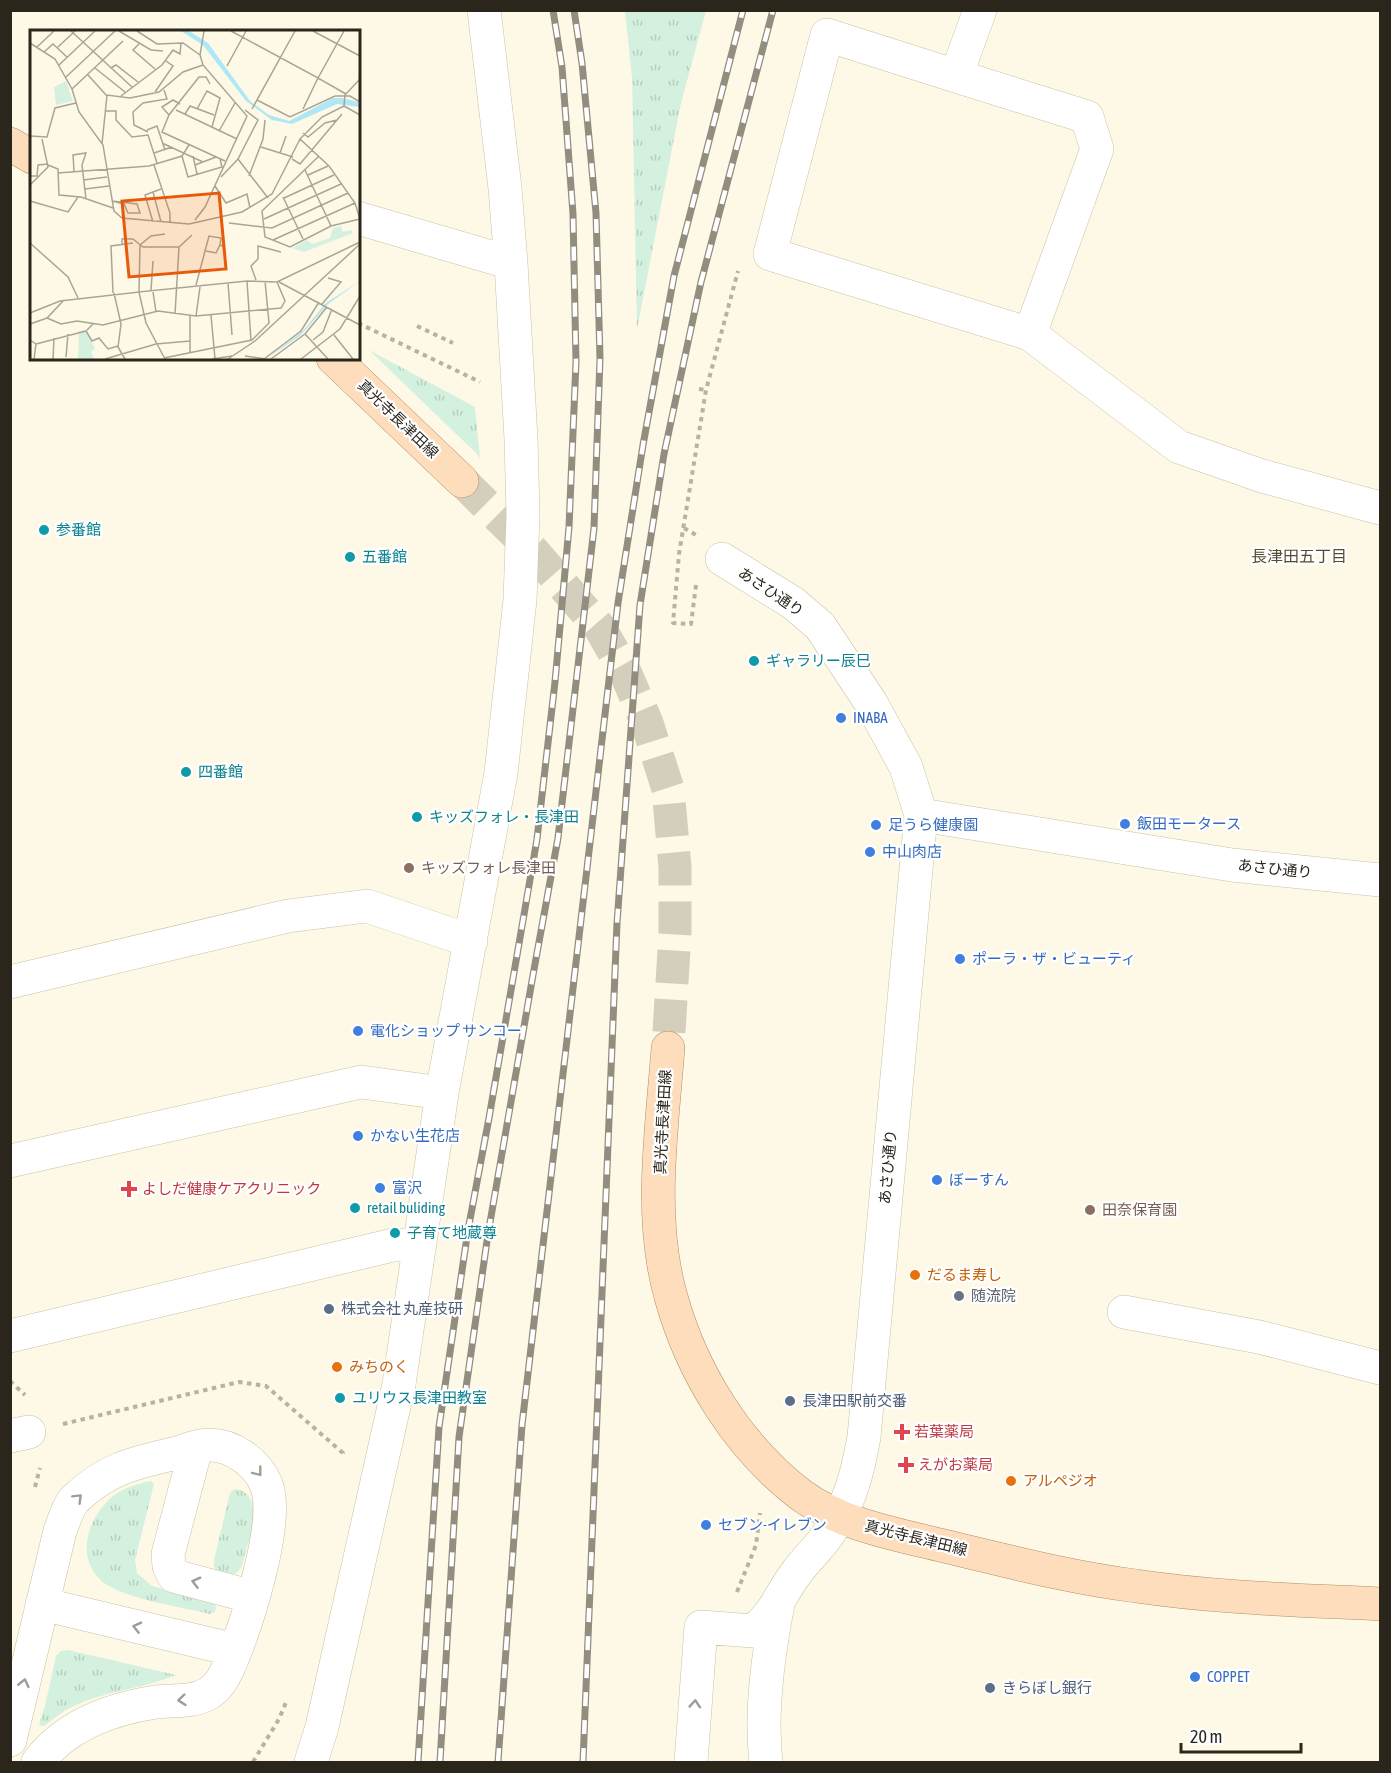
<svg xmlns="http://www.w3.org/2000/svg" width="1391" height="1773" font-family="'Asap Condensed','Noto Sans JP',sans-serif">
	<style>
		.grass { fill: url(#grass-tufts) }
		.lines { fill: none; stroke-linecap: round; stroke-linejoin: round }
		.major-tunnel { stroke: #d4cfbd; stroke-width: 33; stroke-dasharray: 33 16; stroke-linecap: butt }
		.minor-casing { stroke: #cac2a3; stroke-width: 34 }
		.major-casing { stroke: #b28f67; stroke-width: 34 }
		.path { stroke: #b7b2a2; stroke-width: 4; stroke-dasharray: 4.5 4.5; stroke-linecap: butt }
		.minor { stroke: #fff; stroke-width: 33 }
		.major { stroke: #fdddbc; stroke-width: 33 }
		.rail-casing { stroke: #928d7e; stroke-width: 7 }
		.rail { stroke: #fff; stroke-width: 4.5; stroke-dasharray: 14; stroke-linecap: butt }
		.oneway { stroke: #9f9d98 }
		.culture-dot { fill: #0f9aa8; stroke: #fff; stroke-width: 2 }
		.shop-dot { fill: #3f7fe0; stroke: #fff; stroke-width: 2 }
		.education-dot { fill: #8d6e63; stroke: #fff; stroke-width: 2 }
		.health-dot { fill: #e0444e; stroke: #fff; stroke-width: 2 }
		.food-dot { fill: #e8710a; stroke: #fff; stroke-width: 2 }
		.worship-dot { fill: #6b7280; stroke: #fff; stroke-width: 2 }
		.service-dot { fill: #5c6f8a; stroke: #fff; stroke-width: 2 }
		.labels { text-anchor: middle; stroke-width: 4.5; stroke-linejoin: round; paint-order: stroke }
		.street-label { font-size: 15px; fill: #2a261b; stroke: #fff }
		.culture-label { font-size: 15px; fill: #0d838f; stroke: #fff; text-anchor: start }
		.shop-label { font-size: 15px; fill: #366cbe; stroke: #fff; text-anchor: start }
		.education-label { font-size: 15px; fill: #785e54; stroke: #fff; text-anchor: start }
		.health-label { font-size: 15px; fill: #be3a42; stroke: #fff; text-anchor: start }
		.food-label { font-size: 15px; fill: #c56008; stroke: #fff; text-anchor: start }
		.worship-label { font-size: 15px; fill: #5b616d; stroke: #fff; text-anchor: start }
		.service-label { font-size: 15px; fill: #4e5e75; stroke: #fff; text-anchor: start }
		.neighbourhood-label { font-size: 16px; fill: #554d33; stroke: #fff }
		.inset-road { fill: none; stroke: #a9a595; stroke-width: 1.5 }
		.view { fill: #e8590c; fill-opacity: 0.15; stroke: #e8590c; stroke-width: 3 }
		.inset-edge { fill: none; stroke: #2a261b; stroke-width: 3 }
	</style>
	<defs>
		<pattern id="grass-tufts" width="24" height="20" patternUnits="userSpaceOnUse" patternTransform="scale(1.5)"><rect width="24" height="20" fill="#d4f1df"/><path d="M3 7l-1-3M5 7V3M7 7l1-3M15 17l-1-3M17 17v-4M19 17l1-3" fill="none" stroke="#b6cebf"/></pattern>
	</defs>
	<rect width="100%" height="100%" fill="#fef9e6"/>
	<!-- grass -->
	<path class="grass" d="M 625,11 L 706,11 L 681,103 L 637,329 L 632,78 Z
		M 369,350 L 475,407 L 480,457 Z
		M 151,1481 L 154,1484 L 135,1560 L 137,1573 L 152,1586 L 214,1602 L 216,1607 L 215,1612 L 210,1614 C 182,1607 133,1600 109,1586 C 71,1564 87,1514 116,1494 C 127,1487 139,1483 151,1481 Z
		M 235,1489 C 263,1492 252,1533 246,1550 C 244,1557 243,1568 237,1572 C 231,1576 225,1574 219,1573 L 214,1567 L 214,1560 L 230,1493 Z
		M 68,1650 L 176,1675 C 142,1689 104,1691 72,1707 C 62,1711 53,1720 44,1726 L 41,1726 L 39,1724 L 45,1706 L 56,1656 L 61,1651 Z"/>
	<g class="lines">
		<!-- major-tunnel -->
		<path class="major-tunnel" d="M 462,481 L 532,550 L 600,628 L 626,674 L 647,723 L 668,789 L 675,867 L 675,933 L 668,1048"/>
		<defs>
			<path id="minor" d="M 980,10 L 956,76 L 1087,117 L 1097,149 L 1030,334
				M 956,76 L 827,35 L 770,254 L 1030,334 L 1179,447 L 1262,476 L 1380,508
				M 358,218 L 511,263
				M 921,815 L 1232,865 L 1380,880
				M 10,982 L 288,916 L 367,906 L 471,941
				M 10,1161 L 361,1082 L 442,1093
				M 1124,1312 L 1259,1337 L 1380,1368
				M 10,1336 L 393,1245 L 420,1245
				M 10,1436 L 29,1432
				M 196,1448 L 168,1554 L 169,1566 L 174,1576 L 253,1597
				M 42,1604 L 235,1650
				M 10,1740 L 60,1531 C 64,1521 68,1506 75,1499 C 109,1467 135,1463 177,1453 C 187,1450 198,1445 208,1445 C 232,1444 257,1463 266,1484 C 281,1521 246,1626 230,1664 C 225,1675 220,1686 209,1693 C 193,1703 174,1700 156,1702 C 110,1709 66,1725 38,1762
				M 311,1762 L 322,1727 L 399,1384 L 442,1093 L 501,773 L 520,600 L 523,514 L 521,439 L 511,263 L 505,188 L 484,10
				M 691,1762 L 701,1627 L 753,1631 C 776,1613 780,1594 797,1572 C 807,1558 820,1547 829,1533 C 850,1504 858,1471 864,1437 L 921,815 L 906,767 L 871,703 L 820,626 L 793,603 L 722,559
				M 766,1762 C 760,1711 768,1655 778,1604"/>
			<path id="major" d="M 10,144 L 32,157
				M 333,358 L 462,481
				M 668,1048 C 662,1129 648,1217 671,1297 C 692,1373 738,1447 801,1495 C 842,1525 895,1534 944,1546 C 1007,1561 1071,1578 1136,1586 C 1217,1598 1299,1600 1380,1604"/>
		</defs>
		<!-- minor casing -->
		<use href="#minor" class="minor-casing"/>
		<!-- major casing -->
		<use href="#major" class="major-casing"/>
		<!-- path -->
		<path class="path" d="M 358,323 L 480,382
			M 417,326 L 453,343
			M 699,389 L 706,390
			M 684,528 L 696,535
			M 696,585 L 691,624 L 673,623 L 679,554 L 706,390 L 738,271
			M 10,1381 L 25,1395
			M 63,1424 L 239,1382 L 266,1386 L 343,1453 L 342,1457
			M 35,1487 L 40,1468
			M 737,1592 L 756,1545 L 760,1513
			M 253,1762 L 279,1719 L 287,1700"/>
		<!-- minor -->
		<use href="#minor" class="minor"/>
		<!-- major -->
		<use href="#major" class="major"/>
		<defs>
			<path id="rail" d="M 418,1762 L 439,1427 L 468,1230 L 489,1118 L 537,839 L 555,682 L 569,527 L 576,362 L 573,214 L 562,67 L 553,10
				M 440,1762 L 459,1437 L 488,1234 L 533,975 L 558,838 L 594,528 L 600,358 L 596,213 L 582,63 L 574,10
				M 498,1762 L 522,1425 L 618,603 L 643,445 L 674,276 L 743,10
				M 583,1762 L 617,923 L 640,605 L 664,454 L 701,282 L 773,10"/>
		</defs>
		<!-- rail casing -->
		<use href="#rail" class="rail-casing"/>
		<!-- rail -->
		<use href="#rail" class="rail"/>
	</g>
	<!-- one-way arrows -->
	<defs><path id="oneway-chevron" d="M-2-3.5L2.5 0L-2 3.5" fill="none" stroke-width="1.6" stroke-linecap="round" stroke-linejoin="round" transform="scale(1.5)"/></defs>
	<g class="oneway">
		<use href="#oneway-chevron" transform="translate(258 1472) rotate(52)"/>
		<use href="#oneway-chevron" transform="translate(78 1498) rotate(-45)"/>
		<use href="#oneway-chevron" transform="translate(196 1582) rotate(-165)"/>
		<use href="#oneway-chevron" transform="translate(137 1627) rotate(-166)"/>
		<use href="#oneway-chevron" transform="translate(24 1683) rotate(-77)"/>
		<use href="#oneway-chevron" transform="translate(182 1700) rotate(174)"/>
		<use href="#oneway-chevron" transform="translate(695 1704) rotate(-86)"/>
	</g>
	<!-- markers -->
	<g class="culture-dot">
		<circle cx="44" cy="530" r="6"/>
		<circle cx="350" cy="557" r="6"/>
		<circle cx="754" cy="661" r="6"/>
		<circle cx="186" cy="772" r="6"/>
		<circle cx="417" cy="817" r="6"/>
		<circle cx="355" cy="1208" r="6"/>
		<circle cx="395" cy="1233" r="6"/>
		<circle cx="340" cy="1398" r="6"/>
	</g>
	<g class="shop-dot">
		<circle cx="841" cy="718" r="6"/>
		<circle cx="1125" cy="824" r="6"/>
		<circle cx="876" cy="825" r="6"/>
		<circle cx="870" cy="852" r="6"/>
		<circle cx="960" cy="959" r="6"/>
		<circle cx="358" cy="1031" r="6"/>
		<circle cx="358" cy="1136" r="6"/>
		<circle cx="937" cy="1180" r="6"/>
		<circle cx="380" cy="1188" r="6"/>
		<circle cx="706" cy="1525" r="6"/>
		<circle cx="1195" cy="1677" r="6"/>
	</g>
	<g class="education-dot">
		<circle cx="409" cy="868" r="6"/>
		<circle cx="1090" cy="1210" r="6"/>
	</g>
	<g class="health-dot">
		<path d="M126 1180h6v6h6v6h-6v6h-6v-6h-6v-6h6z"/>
		<path d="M899 1423h6v6h6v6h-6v6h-6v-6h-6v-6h6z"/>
		<path d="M903 1456h6v6h6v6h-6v6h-6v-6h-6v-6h6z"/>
	</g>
	<g class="food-dot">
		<circle cx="915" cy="1275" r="6"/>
		<circle cx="337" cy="1367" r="6"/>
		<circle cx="1011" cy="1481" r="6"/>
	</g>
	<circle class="worship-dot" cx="959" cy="1296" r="6"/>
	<g class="service-dot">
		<circle cx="329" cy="1309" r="6"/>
		<circle cx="790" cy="1401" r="6"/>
		<circle cx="990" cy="1688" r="6"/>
	</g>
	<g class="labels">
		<!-- street labels -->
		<g class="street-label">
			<text transform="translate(398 419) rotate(44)" y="5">真光寺長津田線</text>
			<text transform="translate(771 592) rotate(34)" y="5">あさひ通り</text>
			<text transform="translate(1275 869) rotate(6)" y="5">あさひ通り</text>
			<text transform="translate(663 1122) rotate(-87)" y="5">真光寺長津田線</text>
			<text transform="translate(888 1167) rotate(-85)" y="5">あさひ通り</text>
			<text transform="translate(916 1538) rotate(14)" y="5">真光寺長津田線</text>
		</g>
		<!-- culture labels -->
		<g class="culture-label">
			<text x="56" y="535">参番館</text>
			<text x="362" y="562">五番館</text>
			<text x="766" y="666">ギャラリー辰巳</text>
			<text x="198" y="777">四番館</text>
			<text x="429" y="822">キッズフォレ・長津田</text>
			<text x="367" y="1213">retail buliding</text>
			<text x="407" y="1238">子育て地蔵尊</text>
			<text x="352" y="1403">ユリウス長津田教室</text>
		</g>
		<!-- shop labels -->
		<g class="shop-label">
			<text x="853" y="723">INABA</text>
			<text x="1137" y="829">飯田モータース</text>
			<text x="888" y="830">足うら健康園</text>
			<text x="882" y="857">中山肉店</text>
			<text x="972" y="964">ポーラ・ザ・ビューティ</text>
			<text x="370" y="1036">電化ショップ サンコー</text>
			<text x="370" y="1141">かない生花店</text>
			<text x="949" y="1185">ぼーすん</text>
			<text x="392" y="1193">富沢</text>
			<text x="718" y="1530">セブン-イレブン</text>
			<text x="1207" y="1682">COPPET</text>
		</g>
		<!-- education labels -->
		<g class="education-label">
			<text x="421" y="873">キッズフォレ長津田</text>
			<text x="1102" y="1215">田奈保育園</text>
		</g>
		<!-- health labels -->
		<g class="health-label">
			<text x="142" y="1194">よしだ健康ケアクリニック</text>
			<text x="914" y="1437">若葉薬局</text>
			<text x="918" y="1470">えがお薬局</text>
		</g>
		<!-- food labels -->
		<g class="food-label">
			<text x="927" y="1280">だるま寿し</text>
			<text x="349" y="1372">みちのく</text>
			<text x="1023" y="1486">アルペジオ</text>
		</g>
		<!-- worship labels -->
		<g class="worship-label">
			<text x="971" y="1301">随流院</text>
		</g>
		<!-- service labels -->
		<g class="service-label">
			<text x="341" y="1314">株式会社 丸産技研</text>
			<text x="802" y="1406">長津田駅前交番</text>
			<text x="1002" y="1693">きらぼし銀行</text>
		</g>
		<!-- neighbourhood labels -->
		<g class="neighbourhood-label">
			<text x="1299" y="562">長津田五丁目</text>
		</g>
	</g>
	<!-- overview -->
	<g transform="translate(30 30)">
		<rect width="330" height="330" fill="#fef9e6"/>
		<path d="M 311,196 L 313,202 L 321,200 L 323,203 L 274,222 L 262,218 L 277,210 L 282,214 L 300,208 L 303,198 Z" fill="#d4f1df"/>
		<path d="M 55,300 L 65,318 L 61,322 L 64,329 L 48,329 L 49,301 Z" fill="#d4f1df"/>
		<path d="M 36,51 L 43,71 L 26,75 L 24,57 Z" fill="#d4f1df"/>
		<path d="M 151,1 L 159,1 L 178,13 L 220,71 L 239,85 L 259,91 L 303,68 L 312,68 L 328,72 L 330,77 L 307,74 L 262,94 L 242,90 L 216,71 L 173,15 ZM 330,251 L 298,274 L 271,305 L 236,329 L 273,301 L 296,273 Z" fill="#aee7f5"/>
		<path class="inset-road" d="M 41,1 L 102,57M 89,1 L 121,20 L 133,21M 107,1 L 127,14 L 153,13 L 170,25M 201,1 L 288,48 L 314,1M 283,1 L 330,26M 0,13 L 25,29 L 42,59 L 49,82 L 73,115 L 84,181 L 92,188 L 159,194 L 212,182 L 242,164 L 270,109M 109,14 L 103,20 L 125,39M 7,17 L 24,1M 28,17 L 45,1M 14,22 L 23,14 L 37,27M 29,35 L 65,1M 197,36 L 216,1M 65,38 L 95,62M 81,38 L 86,35 L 108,52M 58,45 L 77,66M 36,47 L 85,1M 330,49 L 315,65 L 314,76 L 292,87 L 270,109 L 299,136 L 325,173 L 330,189M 180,54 L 176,47 L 169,47 L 139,85 L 132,102 L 195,131M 42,59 L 93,11M 125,62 L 143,36 L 136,31M 91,66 L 132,35 L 143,20 L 150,24 L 151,13M 227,70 L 260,87 L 305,66 L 320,66 L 330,72M 314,76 L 330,85M 167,79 L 177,61 L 190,68 L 182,97M 222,79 L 265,1M 273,79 L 288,48 L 316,64M 146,80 L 207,109M 75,81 L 86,81 L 86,90 L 102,107 L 118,105 L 127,133M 155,84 L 160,76 L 184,85M 139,85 L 132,77 L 143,70 L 150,74M 117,100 L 127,96 L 135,120M 189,101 L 205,73M 118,102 L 104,95 L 103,82 L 113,73 L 137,69 L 134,60M 273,103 L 278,107 L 295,93 L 307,90M 0,106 L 17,107 L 25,78 L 46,73M 132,113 L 173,132M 72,114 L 77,65 L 100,68 L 129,62 L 153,42 L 173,35M 231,117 L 263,127M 124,123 L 142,117M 250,123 L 256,106M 152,126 L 158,147 L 192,137 L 190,129M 163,126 L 167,144M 289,126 L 232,181 L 235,207 L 260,217 L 301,196 L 330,189M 208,129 L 238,168M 262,129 L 270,134 L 312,84M 18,135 L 28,139 L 29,165 L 51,167 L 83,178M 124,135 L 140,183 L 140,193M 165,135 L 186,127M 275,140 L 301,196M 44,141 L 43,125 L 56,123 L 52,135 L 56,169M 28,143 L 119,136 L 152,126 L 159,115M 278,145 L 298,136M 0,146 L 7,146 L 8,135 L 18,134M 219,146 L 233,109 L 235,90M 191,147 L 208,129 L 228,90 L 215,80M 53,150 L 77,147M 0,155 L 18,137 L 12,109M 185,156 L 196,173 L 217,164 L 220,178M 55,159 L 79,156M 131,159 L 123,162 L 131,192M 253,167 L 273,209M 254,168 L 304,145M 0,171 L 38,182 L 48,167M 82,171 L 107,174 L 110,183 L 98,183 L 94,174 ZM 234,189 L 311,154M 165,190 L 175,177 L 217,86 L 173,35 L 170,25 L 174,1M 123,192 L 115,165 L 123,162M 199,193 L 242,198 L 318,163M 135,204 L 121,206 L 110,215 L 109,262 L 217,251 L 247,252 L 330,212M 243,210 L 325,173M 0,213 L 38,247 L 48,268M 92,214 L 92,209 L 103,209 L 113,217 L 149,217 L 162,205M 176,221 L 186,223 L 190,215 L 195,217M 226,250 L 221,236 L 228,229 L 228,216 L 251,222M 217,251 L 221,311M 249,252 L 330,295M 198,253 L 202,305M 166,255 L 179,206 L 191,208 L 190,215M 121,260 L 123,231M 123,262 L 126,282M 83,263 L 81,216 L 103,213M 84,263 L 91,294 L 88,317 L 95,329M 292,274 L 311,252 L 298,248M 0,283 L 30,271 L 109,262 L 116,293 L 135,329M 145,284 L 149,217M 181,285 L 185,329M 160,286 L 160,322M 166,286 L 170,257M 17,288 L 31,294 L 47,291 L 73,295 L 128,281 L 166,286 L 251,278 L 255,271 L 247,252M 0,294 L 17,288 L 33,271M 63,294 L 56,301 L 62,311 L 69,308 L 78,319 L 88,316M 275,304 L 298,329M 304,305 L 323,329M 0,310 L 6,314 L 4,329M 283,310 L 293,302 L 302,279M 6,314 L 56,301M 215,326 L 236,329M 36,327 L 38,304M 134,328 L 222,310 L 239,293 L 235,251M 23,329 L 24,308M 75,329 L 126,314 L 160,311M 182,329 L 202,326M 198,329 L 225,311 L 330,214M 234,329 L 271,301 L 289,272M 241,329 L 275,304 L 297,277M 271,329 L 310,299 L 330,266"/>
		<path class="view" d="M 189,163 L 196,239 L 99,247 L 92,171 Z"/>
		<rect width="330" height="330" class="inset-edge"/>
	</g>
	<!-- border -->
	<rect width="1391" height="1773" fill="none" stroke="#2a261b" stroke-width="24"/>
	<!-- scale -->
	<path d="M1181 1743v9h120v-9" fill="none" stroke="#2a261b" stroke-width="3"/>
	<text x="1190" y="1743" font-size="18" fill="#2a261b" stroke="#ffffff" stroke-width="4.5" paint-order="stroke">20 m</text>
</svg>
